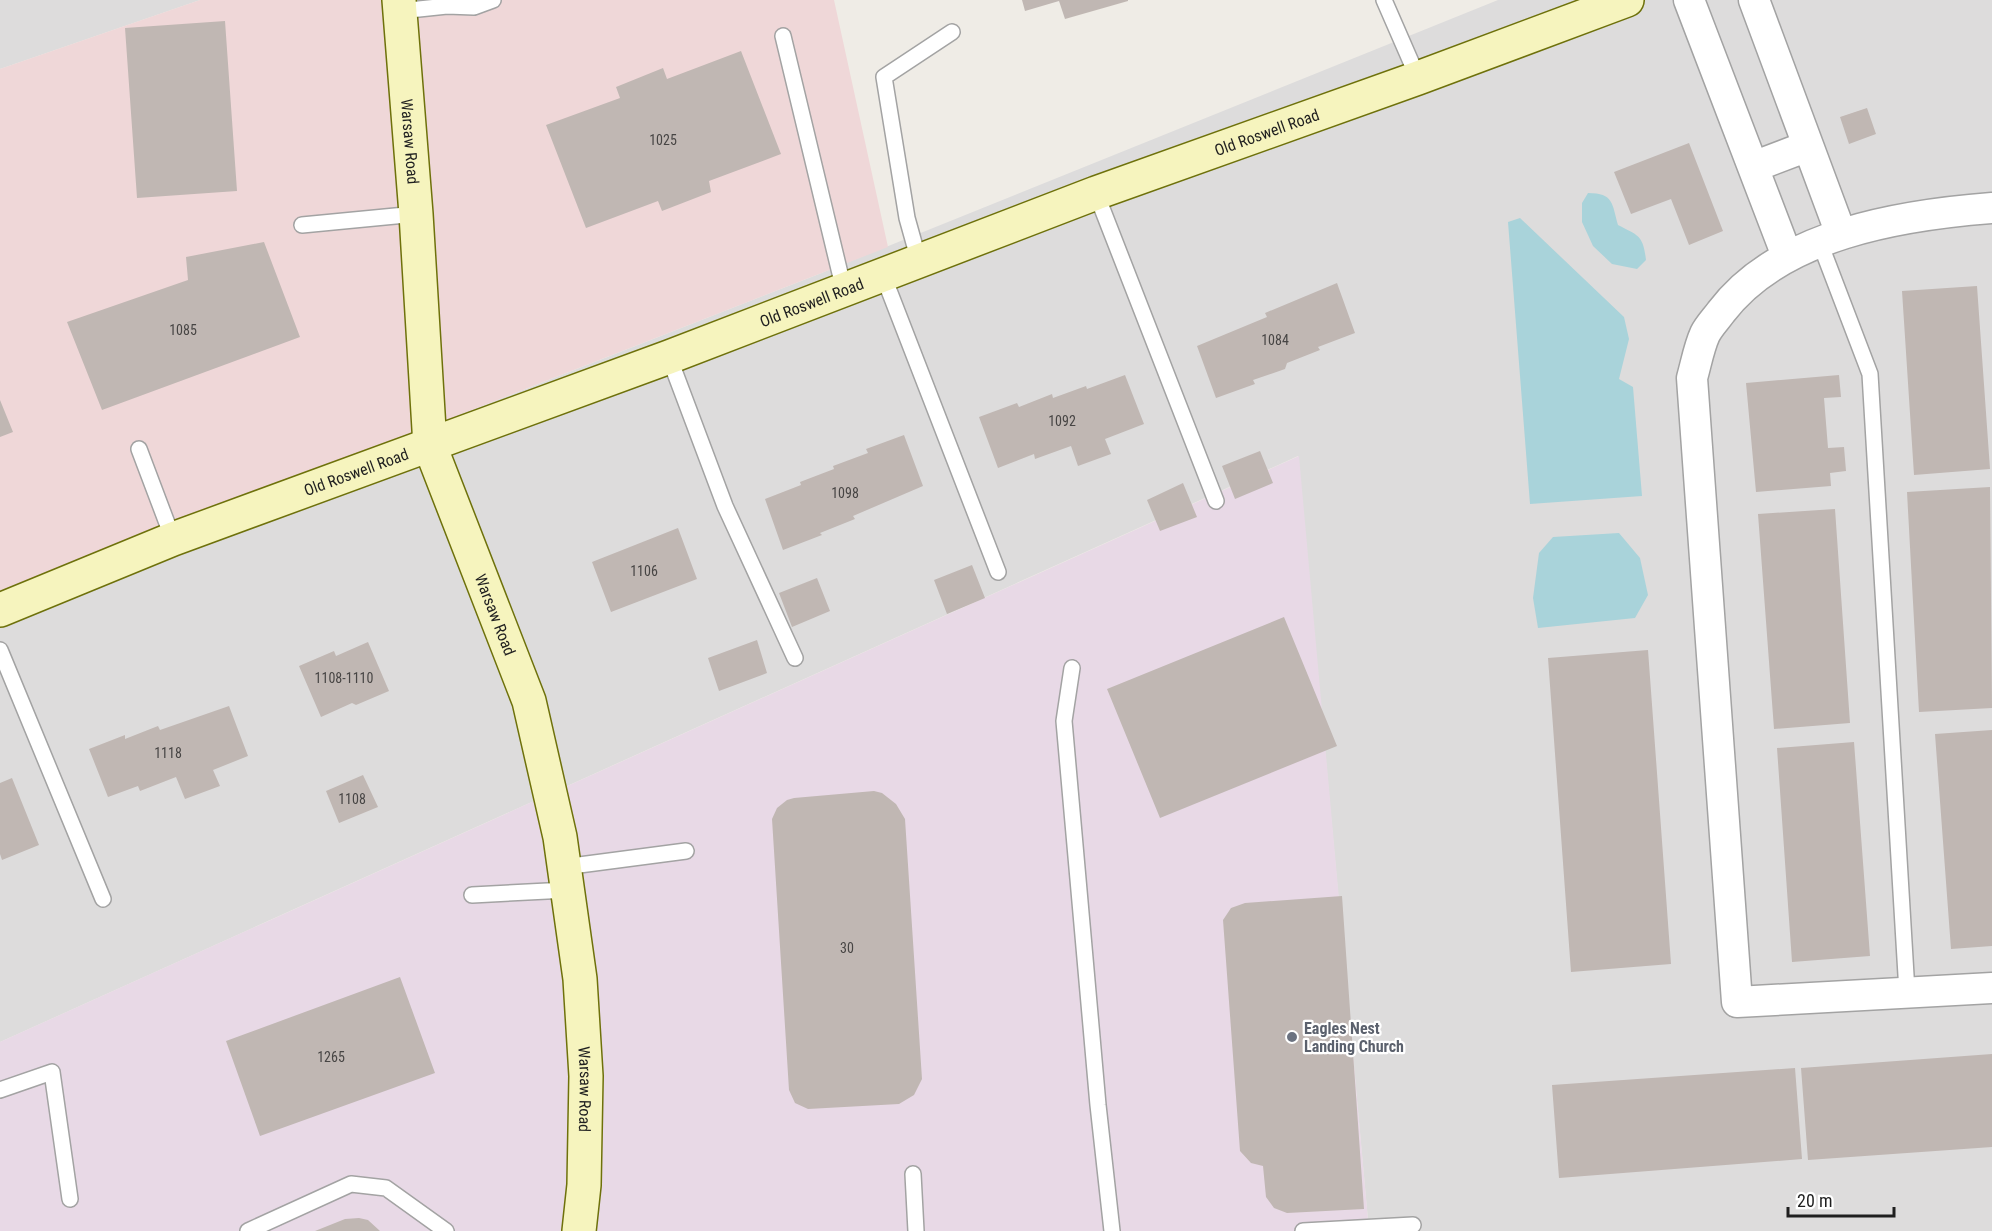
<svg xmlns="http://www.w3.org/2000/svg" width="1992" height="1231" font-family="'Roboto Condensed',sans-serif">
	<style>
		.residential { fill: #dddcdc }
		.commercial { fill: #efd7d8 }
		.industrial { fill: #e8d9e6 }
		.water { fill: #a9d3da }
		.building { fill: #c0b7b3 }
		.lines { fill: none; stroke-linecap: round; stroke-linejoin: round }
		.lane-casing { stroke: #a3a3a3; stroke-width: 18 }
		.street-casing { stroke: #a3a3a3; stroke-width: 33 }
		.secondary-casing { stroke: #6e710b; stroke-width: 36 }
		.lane { stroke: #fff; stroke-width: 15 }
		.street { stroke: #fff; stroke-width: 30 }
		.secondary { stroke: #f6f4be; stroke-width: 33 }
		.worship-dot { fill: #6b7280; stroke: #fff; stroke-width: 2 }
		.labels { text-anchor: middle; stroke-width: 4.5; stroke-linejoin: round; paint-order: stroke }
		.number-label { font-size: 14px; fill: #474544 }
		.street-label { font-size: 16px; fill: #1f1f1f; stroke: #fff }
		.worship-label { font-size: 16px; font-weight: bold; fill: #5b616d; stroke: #fff; text-anchor: start }
	</style>
	<rect width="100%" height="100%" fill="#efece6"/>
	<!-- residential -->
	<path class="residential" d="M 0,0 L 200,0 L 0,69 Z
		M 1498,0 L 1992,0 L 1992,1231 L 1369,1231 L 1298,456 L 0,1042 L 0,628 L 426,428 L 814,276 Z"/>
	<!-- commercial -->
	<path class="commercial" d="M 200,0 L 834,0 L 888,247 L 426,428 L 0,628 L 0,69 Z"/>
	<!-- industrial -->
	<path class="industrial" d="M 1299,456 L 1369,1231 L 0,1231 L 0,1042 Z"/>
	<!-- water -->
	<path class="water" d="M 1588,193 C 1614,193 1612,204 1618,225 C 1639,236 1643,235 1646,260 L 1637,269 L 1612,264 L 1593,246 L 1582,222 L 1582,203 Z
		M 1520,218 L 1624,317 L 1629,339 L 1619,379 L 1633,387 L 1642,496 L 1530,504 L 1508,222 Z
		M 1619,533 L 1640,558 L 1648,595 L 1635,618 L 1538,628 L 1533,598 L 1539,553 L 1553,537 Z"/>
	<!-- building -->
	<path class="building" d="M 1022,0 L 1128,0 L 1128,1 L 1065,19 L 1059,1 L 1025,11 Z
		M 225,21 L 237,191 L 137,198 L 125,28 Z
		M 741,51 L 781,154 L 709,181 L 711,192 L 662,211 L 658,201 L 586,228 L 546,125 L 620,98 L 616,87 L 663,68 L 667,79 Z
		M 1867,108 L 1876,134 L 1849,144 L 1840,117 Z
		M 1689,143 L 1723,231 L 1689,245 L 1671,199 L 1631,214 L 1614,172 Z
		M 264,242 L 300,337 L 102,410 L 67,322 L 188,280 L 186,257 Z
		M 1337,283 L 1355,333 L 1318,347 L 1320,350 L 1287,363 L 1285,369 L 1253,380 L 1255,384 L 1216,398 L 1197,346 L 1267,317 L 1265,313 Z
		M 1977,286 L 1990,469 L 1914,475 L 1902,291 Z
		M 1125,375 L 1144,424 L 1105,439 L 1111,454 L 1078,466 L 1071,446 L 1035,459 L 1034,454 L 998,468 L 979,417 L 1017,403 L 1019,407 L 1052,394 L 1053,398 L 1086,386 L 1087,389 Z
		M 1839,375 L 1841,397 L 1824,398 L 1828,448 L 1844,447 L 1846,471 L 1830,473 L 1831,486 L 1756,492 L 1746,383 Z
		M 0,400 L 13,432 L 0,437 Z
		M 904,435 L 923,486 L 853,516 L 855,519 L 820,533 L 822,535 L 783,550 L 765,499 L 801,485 L 800,482 L 834,469 L 833,466 L 868,453 L 866,449 Z
		M 1260,451 L 1273,483 L 1235,499 L 1222,466 Z
		M 1183,483 L 1197,517 L 1160,531 L 1147,500 Z
		M 1990,487 L 1992,708 L 1919,712 L 1907,492 Z
		M 1835,509 L 1850,723 L 1774,729 L 1758,514 Z
		M 678,528 L 697,579 L 611,612 L 592,562 Z
		M 972,565 L 985,598 L 947,614 L 934,580 Z
		M 817,578 L 830,611 L 792,627 L 779,593 Z
		M 1284,617 L 1337,746 L 1160,818 L 1107,689 Z
		M 757,640 L 767,673 L 719,691 L 708,658 Z
		M 368,642 L 389,691 L 356,705 L 352,703 L 321,717 L 299,666 L 334,651 L 336,656 Z
		M 1648,650 L 1671,964 L 1571,972 L 1548,658 Z
		M 229,706 L 248,756 L 213,770 L 220,786 L 185,799 L 176,777 L 140,791 L 138,786 L 108,797 L 89,749 L 125,735 L 125,739 L 158,726 L 160,730 Z
		M 1992,730 L 1992,946 L 1951,949 L 1935,734 Z
		M 1854,742 L 1870,956 L 1792,962 L 1777,748 Z
		M 363,775 L 378,807 L 339,823 L 326,791 Z
		M 12,778 L 39,845 L 2,860 L 0,854 L 0,783 Z
		M 874,791 L 882,793 L 896,804 L 905,819 L 922,1079 L 914,1095 L 899,1104 L 808,1109 L 795,1103 L 789,1090 L 772,819 L 777,808 L 787,800 L 794,798 Z
		M 1342,896 L 1364,1209 L 1287,1213 L 1274,1208 L 1266,1197 L 1263,1166 L 1251,1163 L 1240,1151 L 1223,920 L 1231,908 L 1245,903 Z
		M 400,977 L 435,1073 L 260,1136 L 226,1041 Z
		M 1992,1054 L 1992,1147 L 1808,1160 L 1801,1068 Z
		M 1795,1068 L 1802,1159 L 1559,1178 L 1552,1085 Z
		M 359,1218 L 368,1220 L 380,1231 L 315,1231 L 345,1219 Z"/>
	<g class="lines">
		<defs>
			<path id="lane" d="M 1384,0 L 1418,78
				M 400,11 L 447,6 L 474,7 L 493,0
				M 783,36 L 844,290
				M 1096,193 L 1216,501
				M 302,225 L 416,214
				M 1820,243 L 1870,374 L 1907,992
				M 919,261 L 907,218 L 884,77 L 952,32
				M 883,275 L 998,572
				M 669,357 L 725,506 L 795,658
				M 139,449 L 173,539
				M 0,650 L 103,899
				M 1072,668 L 1064,721 L 1098,1105 L 1112,1231
				M 564,867 L 686,851
				M 472,895 L 567,890
				M 0,1090 L 52,1072 L 70,1199
				M 913,1174 L 916,1231
				M 248,1231 L 351,1184 L 386,1188 L 446,1231
				M 1303,1231 L 1413,1225"/>
			<path id="street" d="M 1689,0 L 1787,256
				M 1754,0 L 1841,234
				M 1753,167 L 1808,146
				M 1992,208 C 1901,215 1780,234 1721,312 C 1716,319 1709,326 1705,334 C 1699,347 1696,364 1692,378 L 1737,1002 L 1992,988"/>
			<g id="secondary">
				<path id="s1" d="M 399,0 L 416,214 L 430,446 L 529,701 L 560,837 L 580,979 L 586,1076 L 584,1185 L 579,1231"/>
				<path id="s2" d="M 0,610 L 173,539 L 669,357 L 1096,193 L 1418,78 L 1627,0"/>
			</g>
		</defs>
		<!-- lane casing -->
		<use href="#lane" class="lane-casing"/>
		<!-- street casing -->
		<use href="#street" class="street-casing"/>
		<!-- secondary casing -->
		<use href="#secondary" class="secondary-casing"/>
		<!-- lane -->
		<use href="#lane" class="lane"/>
		<!-- street -->
		<use href="#street" class="street"/>
		<!-- secondary -->
		<use href="#secondary" class="secondary"/>
	</g>
	<!-- markers -->
	<circle class="worship-dot" cx="1292" cy="1037" r="6"/>
	<g class="labels">
		<!-- number labels -->
		<g class="number-label">
			<text x="663" y="145">1025</text>
			<text x="183" y="335">1085</text>
			<text x="1275" y="345">1084</text>
			<text x="1062" y="426">1092</text>
			<text x="845" y="498">1098</text>
			<text x="644" y="576">1106</text>
			<text x="344" y="683">1108-1110</text>
			<text x="168" y="758">1118</text>
			<text x="352" y="804">1108</text>
			<text x="847" y="953">30</text>
			<text x="331" y="1062">1265</text>
		</g>
		<!-- street labels -->
		<g class="street-label">
			<text dy="6" stroke="none"><textPath href="#s2" startOffset="1354">Old Roswell Road</textPath></text>
			<text dy="6" stroke="none"><textPath href="#s1" startOffset="142">Warsaw Road</textPath></text>
			<text dy="6" stroke="none"><textPath href="#s2" startOffset="868">Old Roswell Road</textPath></text>
			<text dy="6" stroke="none"><textPath href="#s2" startOffset="382">Old Roswell Road</textPath></text>
			<text dy="6" stroke="none"><textPath href="#s1" startOffset="628">Warsaw Road</textPath></text>
			<text dy="6" stroke="none"><textPath href="#s1" startOffset="1114">Warsaw Road</textPath></text>
		</g>
		<!-- worship labels -->
		<g class="worship-label">
			<text x="1304" y="1034">Eagles Nest<tspan x="1304" dy="18">Landing Church</tspan></text>
		</g>
	</g>
	<!-- scale -->
	<path d="M1788 1207v9h106v-9" fill="none" stroke="#1f1f1f" stroke-width="3"/>
	<text x="1797" y="1207" font-size="18" fill="#1f1f1f" stroke="#ffffff" stroke-width="4.5" paint-order="stroke">20 m</text>
</svg>
